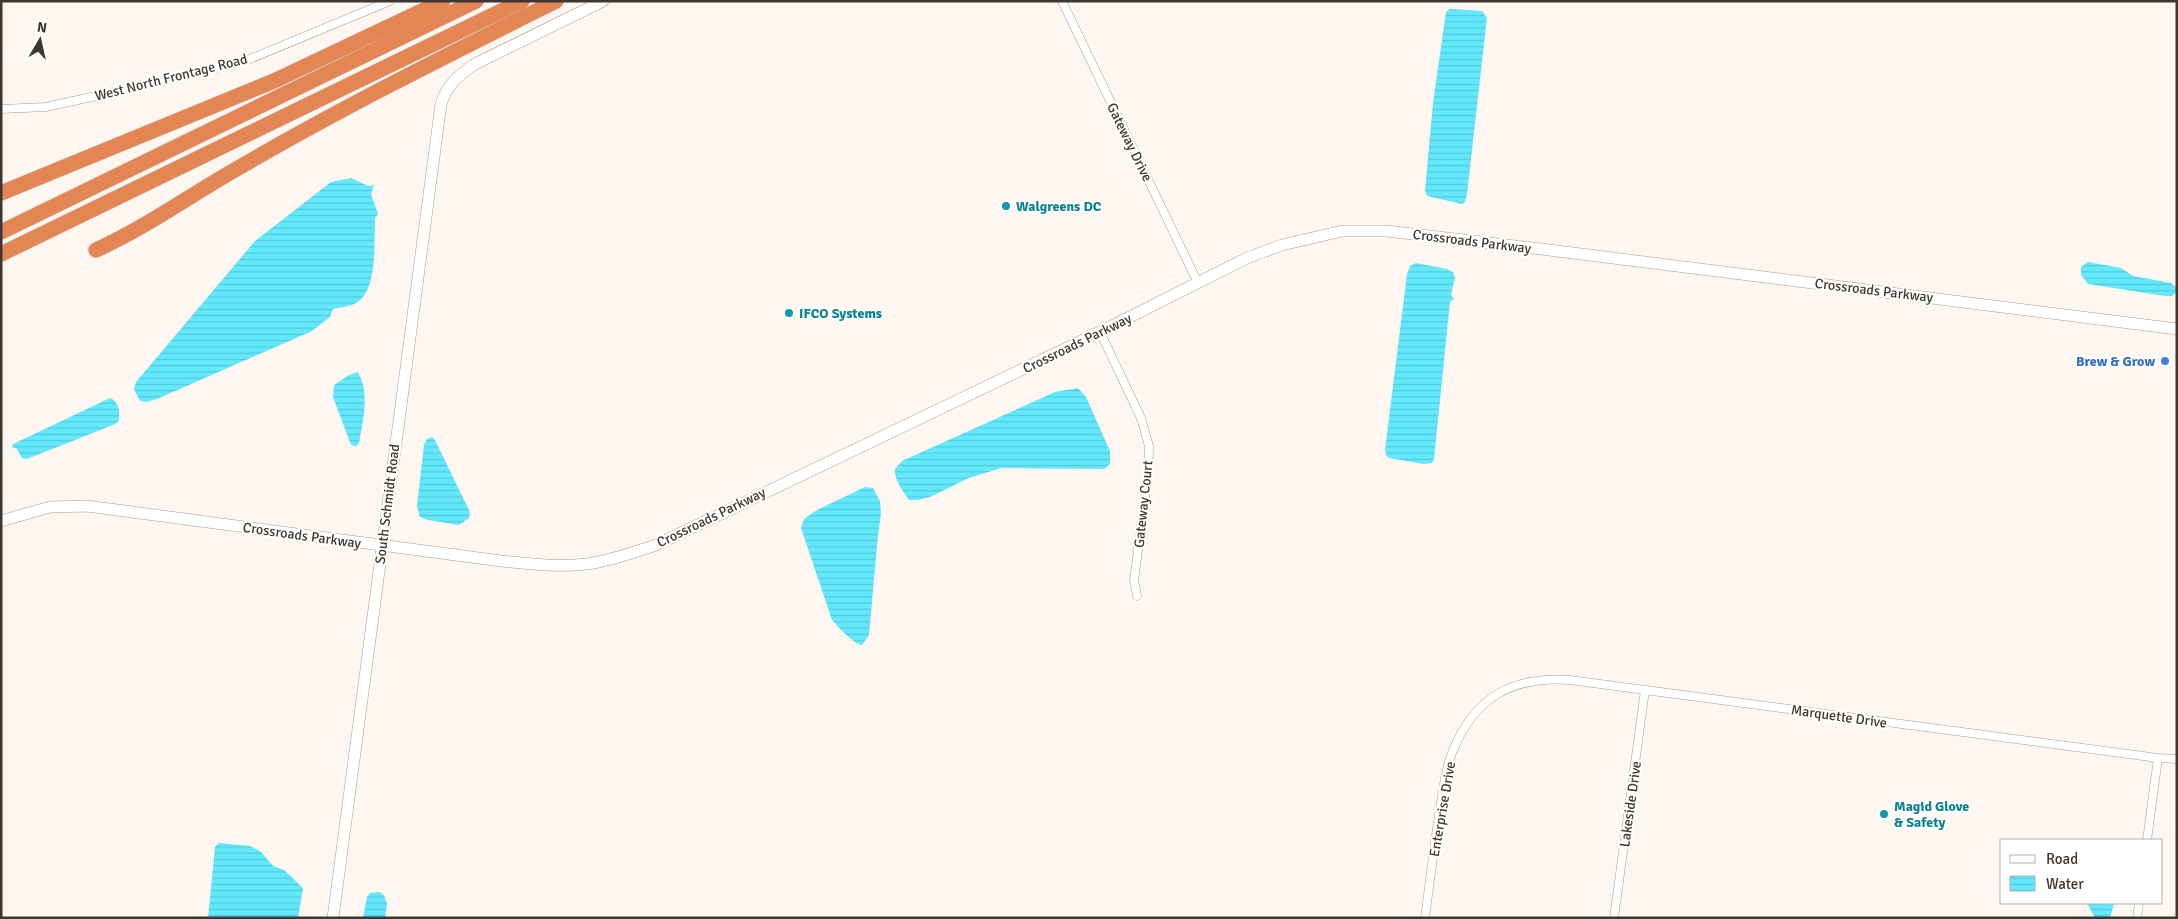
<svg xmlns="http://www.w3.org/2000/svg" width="2178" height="919" font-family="Signika,sans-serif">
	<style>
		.water { fill: url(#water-rules) }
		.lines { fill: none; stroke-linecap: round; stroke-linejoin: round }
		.street-casing { stroke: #ab9a8d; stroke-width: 9 }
		.secondary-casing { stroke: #ab9a8d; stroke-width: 12 }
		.highway-casing { stroke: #d4d3d2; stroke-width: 16 }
		.street { stroke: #fff; stroke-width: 8 }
		.secondary { stroke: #fff; stroke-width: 11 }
		.highway { stroke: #e48654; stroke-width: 15 }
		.culture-dot { fill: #0f9aa8; stroke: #fff; stroke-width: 2 }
		.shop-dot { fill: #3f7fe0; stroke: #fff; stroke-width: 2 }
		.labels { text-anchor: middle; stroke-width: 4.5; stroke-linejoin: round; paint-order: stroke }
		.street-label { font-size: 14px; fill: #3d3631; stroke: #fff }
		.culture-label { font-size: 14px; font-weight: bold; fill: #0d838f; stroke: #fff; text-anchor: start }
		.shop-label { font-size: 14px; font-weight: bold; fill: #366cbe; stroke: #fff; text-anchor: end }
	</style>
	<defs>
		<pattern id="water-rules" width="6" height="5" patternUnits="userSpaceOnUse" patternTransform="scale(1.25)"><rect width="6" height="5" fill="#62e9fb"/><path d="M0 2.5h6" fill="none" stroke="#56c8d8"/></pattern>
	</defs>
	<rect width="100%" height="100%" fill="#fef6f1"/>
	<!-- water -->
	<path class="water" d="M 1450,9 L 1482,11 L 1487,18 L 1467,194 L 1465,202 L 1462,204 L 1427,196 L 1425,191 L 1433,103 L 1446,12 Z
		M 351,178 L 368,186 L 374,185 L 371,194 L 378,214 L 375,218 C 374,241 378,291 356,303 C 350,307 341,307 333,309 L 330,317 L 312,331 L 157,399 L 147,402 L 140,401 L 134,389 L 136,382 L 255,241 L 331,182 Z
		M 2088,262 L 2121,268 L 2133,276 L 2171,283 L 2177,288 L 2177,292 L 2172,296 L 2165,296 L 2088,284 L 2081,275 L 2081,267 Z
		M 1416,263 L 1447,269 L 1453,272 L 1455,278 L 1451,295 L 1454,299 L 1450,302 L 1434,459 L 1432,463 L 1424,464 L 1389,458 L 1386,455 L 1385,450 L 1407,274 L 1410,266 Z
		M 358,372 C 370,394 363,420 359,443 L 356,446 L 351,445 L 333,397 L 334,385 L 349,375 Z
		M 1078,388 L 1086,397 L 1110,451 L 1110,464 L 1104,469 L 1001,468 L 969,478 L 930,497 L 918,500 L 909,500 C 903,491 894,480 895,469 L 902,461 L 1055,392 Z
		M 110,398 C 119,401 121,414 118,422 L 113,425 L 27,459 L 22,458 L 17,449 L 12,447 L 13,444 Z
		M 432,437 L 435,440 L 470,512 L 469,518 L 459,525 L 428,520 L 420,517 L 417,506 L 424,445 L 427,439 Z
		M 865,487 L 873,488 L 880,501 L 881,514 L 878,535 L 869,635 L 862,645 C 854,644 838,627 832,620 L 801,528 L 804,519 L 817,510 Z
		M 219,843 L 250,846 L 260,851 L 273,866 L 284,870 L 303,888 L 298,918 L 208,918 L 215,847 Z
		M 379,892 L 384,895 L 387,904 L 385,918 L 363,918 L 367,897 L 370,893 Z
		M 2087,903 L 2114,903 L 2110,918 L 2095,918 Z"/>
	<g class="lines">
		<defs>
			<path id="street" d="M 1062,1 L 1198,283
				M 1,109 L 46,107 L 164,81 L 245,61 L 390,1
				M 1100,332 L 1141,418 L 1149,446 L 1148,476 L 1134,580 L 1137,596
				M 2147,840 L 2158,758
				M 1425,918 C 1430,881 1434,845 1440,809 C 1443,790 1445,770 1452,753 C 1474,697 1512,676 1570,680 L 2158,758 L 2177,759
				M 1614,918 L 1645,690
				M 2137,918 L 2139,903"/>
			<path id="secondary" d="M 1,521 L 50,507 L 87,506 L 501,561 C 531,564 563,568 593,563 C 615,559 635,552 656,545 L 1100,332 L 1247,258 L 1282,245 L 1342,231 L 1387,231 L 1541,249 L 2177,329
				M 333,918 L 441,104 C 447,85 457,77 473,65 L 603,1"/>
			<path id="highway" d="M 1,193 L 274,81 L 443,1
				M 1,232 L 476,1
				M 96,250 C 149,226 196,191 247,163 C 347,105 452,53 556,1
				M 1,254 L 522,1"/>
		</defs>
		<!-- street casing -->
		<use href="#street" class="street-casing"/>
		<!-- secondary casing -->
		<use href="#secondary" class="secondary-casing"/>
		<!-- highway casing -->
		<use href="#highway" class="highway-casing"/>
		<!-- street -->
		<use href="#street" class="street"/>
		<!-- secondary -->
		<use href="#secondary" class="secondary"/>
		<!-- highway -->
		<use href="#highway" class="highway"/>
	</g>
	<!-- markers -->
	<g class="culture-dot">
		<circle cx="1006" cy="206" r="5"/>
		<circle cx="789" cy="313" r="5"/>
		<circle cx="1884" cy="814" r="5"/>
	</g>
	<circle class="shop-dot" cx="2165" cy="361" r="5"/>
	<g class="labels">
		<!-- street labels -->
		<g class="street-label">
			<text transform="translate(171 77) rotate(-14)" y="5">West North Frontage Road</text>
			<text transform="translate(1130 142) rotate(64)" y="5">Gateway Drive</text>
			<text transform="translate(1472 241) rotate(7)" y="5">Crossroads Parkway</text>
			<text transform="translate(1874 290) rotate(7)" y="5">Crossroads Parkway</text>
			<text transform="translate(1077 343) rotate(-26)" y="5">Crossroads Parkway</text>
			<text transform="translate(387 504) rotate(-83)" y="5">South Schmidt Road</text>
			<text transform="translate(1143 504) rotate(-84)" y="5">Gateway Court</text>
			<text transform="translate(711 517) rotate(-26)" y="5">Crossroads Parkway</text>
			<text transform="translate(302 535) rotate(8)" y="5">Crossroads Parkway</text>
			<text transform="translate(1839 716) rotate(8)" y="5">Marquette Drive</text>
			<text transform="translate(1630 804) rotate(-82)" y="5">Lakeside Drive</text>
			<text transform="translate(1442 809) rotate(-80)" y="5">Enterprise Drive</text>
		</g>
		<!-- culture labels -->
		<g class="culture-label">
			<text x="1016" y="211">Walgreens DC</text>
			<text x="799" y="318">IFCO Systems</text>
			<text x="1894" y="811">Magid Glove<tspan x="1894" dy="16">&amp; Safety</tspan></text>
		</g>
		<!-- shop labels -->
		<g class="shop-label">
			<text x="2155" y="366">Brew &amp; Grow</text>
		</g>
	</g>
	<!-- border -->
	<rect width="2178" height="919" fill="none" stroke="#3d3631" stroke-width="5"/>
	<!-- legend -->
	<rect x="2000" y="839" width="162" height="65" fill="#ffffff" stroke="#b1afad"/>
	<rect x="2010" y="855" width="25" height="8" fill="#ffffff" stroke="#b1afad"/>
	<text x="2046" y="864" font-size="15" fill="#3d3631">Road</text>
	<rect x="2010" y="876" width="25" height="15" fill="url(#water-rules)" stroke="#b1afad"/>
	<text x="2046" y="889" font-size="15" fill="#3d3631">Water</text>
	<!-- north arrow -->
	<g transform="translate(40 40) rotate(9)" stroke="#ffffff" stroke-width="4" paint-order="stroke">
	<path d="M0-4L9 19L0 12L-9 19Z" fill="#3d3631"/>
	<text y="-8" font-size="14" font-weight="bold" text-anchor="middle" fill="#3d3631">N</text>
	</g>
</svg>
